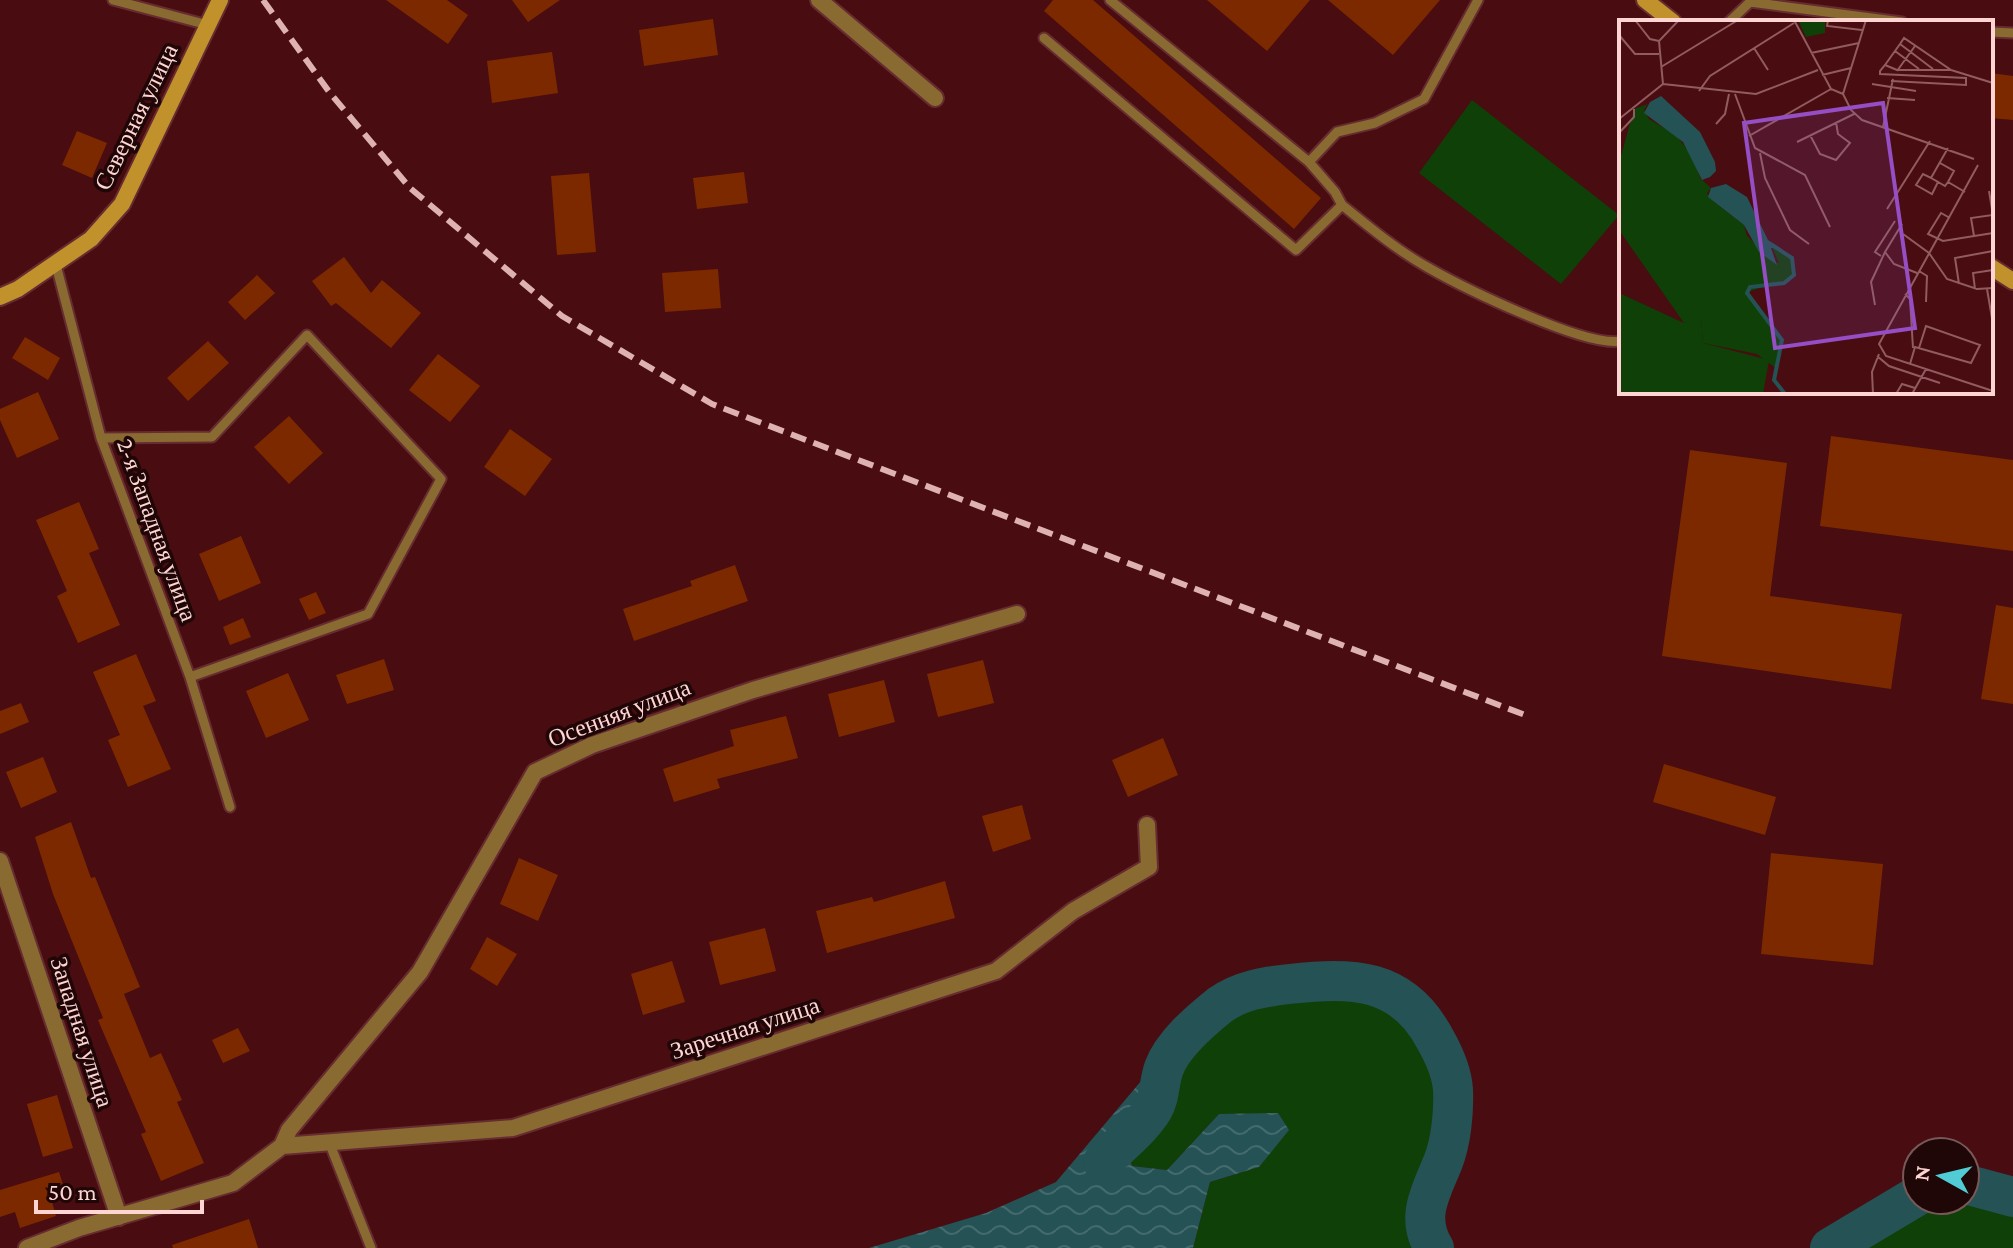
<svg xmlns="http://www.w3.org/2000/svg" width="2013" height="1248" font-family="'Crimson Pro',serif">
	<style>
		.green { fill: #0f4008 }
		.water { fill: url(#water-waves) }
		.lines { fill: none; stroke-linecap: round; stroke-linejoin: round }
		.river { stroke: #245255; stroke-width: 40 }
		.building { fill: #7d2900 }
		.lane-casing { stroke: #662c30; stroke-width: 13 }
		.street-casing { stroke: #662c30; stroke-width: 20 }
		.secondary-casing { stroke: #662c30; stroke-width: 20 }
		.lane { stroke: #896b32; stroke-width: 9 }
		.street { stroke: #896b32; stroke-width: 16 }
		.secondary { stroke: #c1912c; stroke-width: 16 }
		.rail { stroke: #dfb2b2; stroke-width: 6; stroke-dasharray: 16 8; stroke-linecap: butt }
		.labels { text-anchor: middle; stroke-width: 7; stroke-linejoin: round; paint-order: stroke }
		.street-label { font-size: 24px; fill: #fed5d3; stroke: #1f0607 }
		.inset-river { fill: none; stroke: #245255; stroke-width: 4 }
		.inset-road { fill: none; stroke: #915c5f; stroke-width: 2 }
		.view { fill: #954ec3; fill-opacity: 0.15; stroke: #954ec3; stroke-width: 4 }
		.inset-edge { fill: none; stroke: #fed5d3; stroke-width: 4 }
	</style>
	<defs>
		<pattern id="water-waves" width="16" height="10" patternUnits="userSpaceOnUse" patternTransform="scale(2)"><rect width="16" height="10" fill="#245255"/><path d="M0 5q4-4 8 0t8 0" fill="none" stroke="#456a6d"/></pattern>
	</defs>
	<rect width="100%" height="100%" fill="#490c11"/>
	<!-- green -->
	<path class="green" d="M 1472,100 L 1619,215 L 1561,284 L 1419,173 Z
		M 1322,980 C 1348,982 1376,980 1399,995 C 1451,1029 1463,1106 1443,1161 C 1440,1169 1434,1175 1431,1183 C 1424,1203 1423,1229 1434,1248 L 1193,1248 L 1210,1182 L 1259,1167 L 1219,1114 L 1167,1170 L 1132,1166 L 1128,1152 C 1153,1093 1177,1018 1243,992 C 1267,983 1296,983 1322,980 Z
		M 1965,1184 L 2013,1197 L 2013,1248 L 1830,1248 L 1917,1196 L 1917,1200 L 1965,1200 Z"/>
	<!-- water -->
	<path class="water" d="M 1164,1066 L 1128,1152 L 1132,1166 L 1167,1170 L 1219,1114 L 1278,1113 L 1289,1130 L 1259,1167 L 1210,1182 L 1193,1248 L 869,1248 L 986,1213 L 1056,1182 L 1152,1068 Z"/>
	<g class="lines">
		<!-- river -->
		<path class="river" d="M 1103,1162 C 1118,1146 1141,1129 1153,1109 C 1160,1098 1159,1081 1164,1068 C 1173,1044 1200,1021 1220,1005 C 1241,990 1264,987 1289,984 C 1352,977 1402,977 1435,1039 C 1443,1053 1452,1073 1453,1090 C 1454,1112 1451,1142 1443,1162 C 1431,1192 1415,1217 1434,1248
			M 1965,1184 L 2013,1197
			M 1830,1248 L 1917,1196"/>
	</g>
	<!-- building -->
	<path class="building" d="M 386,0 L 447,0 L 468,15 L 448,44 Z
		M 512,0 L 560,0 L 528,22 Z
		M 1053,0 L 1093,0 L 1321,198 L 1294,229 L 1044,11 Z
		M 1207,0 L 1310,0 L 1267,51 Z
		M 1328,0 L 1440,0 L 1393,55 Z
		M 713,19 L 718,55 L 644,66 L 639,30 Z
		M 552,52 L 558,93 L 492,103 L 487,61 Z
		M 1991,73 L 2013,76 L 2013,120 L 1991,118 Z
		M 77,131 L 107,143 L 92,178 L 62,165 Z
		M 744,172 L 748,203 L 697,209 L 693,178 Z
		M 589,173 L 596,252 L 557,255 L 551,176 Z
		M 344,257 L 371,293 L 382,280 L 421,313 L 391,348 L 336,303 L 331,306 L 312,281 Z
		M 718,269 L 721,308 L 665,312 L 662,273 Z
		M 257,275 L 275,293 L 245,320 L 228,302 Z
		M 25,337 L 60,358 L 48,380 L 12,358 Z
		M 208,341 L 229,363 L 188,401 L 167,378 Z
		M 438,354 L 480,386 L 450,422 L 409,390 Z
		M 38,392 L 59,439 L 17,458 L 0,420 L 0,409 Z
		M 289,416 L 323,453 L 289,484 L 254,447 Z
		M 510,429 L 552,459 L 525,496 L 484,467 Z
		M 1831,436 L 2013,460 L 2013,551 L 1820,526 Z
		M 1690,450 L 1787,463 L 1770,596 L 1902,614 L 1891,689 L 1662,656 Z
		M 79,502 L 99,549 L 89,553 L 120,625 L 78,643 L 57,596 L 67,591 L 36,520 Z
		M 241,536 L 261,583 L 219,601 L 199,554 Z
		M 735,565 L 748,601 L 634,641 L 623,609 L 692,586 L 690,581 Z
		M 316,592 L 326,613 L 309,620 L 299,599 Z
		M 1996,605 L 2013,608 L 2013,704 L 1981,699 Z
		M 243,618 L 251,637 L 230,645 L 223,627 Z
		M 136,654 L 156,701 L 143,706 L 171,769 L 128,787 L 108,740 L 120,735 L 93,672 Z
		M 384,659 L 394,690 L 347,704 L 336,675 Z
		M 983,660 L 994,703 L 938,717 L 927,674 Z
		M 288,673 L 309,720 L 266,738 L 246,691 Z
		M 884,680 L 895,722 L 839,737 L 828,694 Z
		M 21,703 L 29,722 L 0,734 L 0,711 Z
		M 786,716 L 798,758 L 717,779 L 720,788 L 674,802 L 663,769 L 734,746 L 730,730 Z
		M 1163,738 L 1178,775 L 1128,797 L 1112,760 Z
		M 43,757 L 57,792 L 21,808 L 6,772 Z
		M 1664,764 L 1776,797 L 1765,835 L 1653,802 Z
		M 1022,805 L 1031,839 L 993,852 L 982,816 Z
		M 71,822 L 91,878 L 95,877 L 140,987 L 124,994 L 150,1058 L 161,1053 L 182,1100 L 177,1102 L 204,1163 L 161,1181 L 141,1134 L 146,1132 L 98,1020 L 103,1018 L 53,894 L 35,837 Z
		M 1771,853 L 1883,864 L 1873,965 L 1761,954 Z
		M 519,858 L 558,875 L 538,921 L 500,904 Z
		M 945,881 L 955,918 L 827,953 L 816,911 L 872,897 L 874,902 Z
		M 765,928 L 776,971 L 720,985 L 709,942 Z
		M 487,937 L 517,954 L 497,986 L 470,969 Z
		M 672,961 L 685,1002 L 643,1015 L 631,974 Z
		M 238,1028 L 250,1051 L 223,1063 L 212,1040 Z
		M 57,1095 L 73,1148 L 43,1157 L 27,1104 Z
		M 59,1172 L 67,1197 L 52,1202 L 56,1216 L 20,1228 L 15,1212 L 0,1217 L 0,1190 Z
		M 249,1219 L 258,1248 L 173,1248 L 172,1245 Z"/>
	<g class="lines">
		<defs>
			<path id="lane" d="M 113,0 L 208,25
				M 1110,0 L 1309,162 L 1337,132 L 1375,123 L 1424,99 L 1478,0
				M 1729,22 L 1750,2 L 1902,22
				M 1991,32 L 2013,33
				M 1044,38 L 1296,250 L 1342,205
				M 1309,162 L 1335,192 L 1342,205 C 1369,227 1397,250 1427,267 C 1462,287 1586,348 1621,341
				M 56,265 L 101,438 L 190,677 L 230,807
				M 101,438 L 212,437 L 307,335 L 441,479 L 368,614 L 190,677
				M 329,1142 L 371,1248"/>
			<path id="street" d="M 819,0 L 935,98
				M 0,861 L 119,1217
				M 282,1146 L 513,1128 L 996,971 L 1073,911 L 1149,867 L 1147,825
				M 27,1248 L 79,1228 L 233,1183 L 282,1146 L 289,1130 L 420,972 L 535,772 L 592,745 L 753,690 L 1017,614"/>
			<path id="secondary" d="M 1645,0 L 1673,22
				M 1991,267 L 2013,281
				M 0,297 L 18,289 L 91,239 L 122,204 L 220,0"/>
		</defs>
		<!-- lane casing -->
		<use href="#lane" class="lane-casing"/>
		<!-- street casing -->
		<use href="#street" class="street-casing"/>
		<!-- secondary casing -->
		<use href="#secondary" class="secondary-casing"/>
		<!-- lane -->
		<use href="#lane" class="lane"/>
		<!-- street -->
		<use href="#street" class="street"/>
		<!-- secondary -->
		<use href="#secondary" class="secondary"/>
		<!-- rail -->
		<path class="rail" d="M 263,0 L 330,93 L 410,188 L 562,316 L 712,404 L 1525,715"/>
	</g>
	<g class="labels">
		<!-- street labels -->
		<g class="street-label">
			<text transform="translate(136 117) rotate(-64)" y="8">Северная улица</text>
			<text transform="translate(157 530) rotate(70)" y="8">2-я Западная улица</text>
			<text transform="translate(619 713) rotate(-21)" y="8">Осенняя улица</text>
			<text transform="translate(745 1028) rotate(-18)" y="8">Заречная улица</text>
			<text transform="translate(82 1032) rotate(72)" y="8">Западная улица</text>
		</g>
	</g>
	<!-- overview -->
	<g transform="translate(1619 20)">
		<rect width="374" height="374" fill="#490c11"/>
		<path d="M 29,84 L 25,90 L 30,99 L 57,115 L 74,137 L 81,158 L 92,168 L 88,173 L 94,181 L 125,205 L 128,216 L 154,242 L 160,243 L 153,227 L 173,238 L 173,258 L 128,272 L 163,320 L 158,349 L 138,334 L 84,323 L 82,299 L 65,303 L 0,210 L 0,143 L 15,89 Z" fill="#0f4008"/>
		<path d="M 0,273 L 65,303 L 82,298 L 84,323 L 150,340 L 144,374 L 0,374 Z" fill="#0f4008"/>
		<path d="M 179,0 L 206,0 L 206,13 L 187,17 Z" fill="#0f4008"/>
		<path d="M 42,76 L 81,112 L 96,142 L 97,151 L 91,157 L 83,160 L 64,122 L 25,93 L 31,82 ZM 107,164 L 128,177 L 149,220 L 163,229 L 152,228 L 158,245 L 140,232 L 125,205 L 89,177 L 92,168 Z" fill="#245255"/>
		<path class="inset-river" d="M 153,225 L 173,238 L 175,255 L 165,263 L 131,267 L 128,273 L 163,320 L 155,360 L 166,374"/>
		<path class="inset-road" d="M 16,0 L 31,19 L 40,21M 175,0 L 212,69 L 224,74M 209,0 L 208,6 L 243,10M 247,0 L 224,74 L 232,90 L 243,100 L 355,139M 0,15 L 16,34 L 40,34M 281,24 L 314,49M 135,28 L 149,50M 276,31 L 300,49M 192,33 L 240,23M 266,45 L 278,50 L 332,50 L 285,18 L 281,24 L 266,45 L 261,51 L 261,54 L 347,58 L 347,65 L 272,61M 42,47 L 119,0M 332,50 L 374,63M 278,51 L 296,26M 203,55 L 232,48M 44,64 L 137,74 L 199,50M 44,64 L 40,21 L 60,0M 253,64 L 297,71M 80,71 L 91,56 L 175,3M 116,74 L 136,128 L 186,155 L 211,207M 268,78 L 296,80M 0,99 L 44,64M 97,104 L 106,94 L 110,74M 264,107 L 274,59M 0,113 L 15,97 L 15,89M 191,115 L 201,134 L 217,140 L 231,123 L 219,114 L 217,102M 130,116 L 212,69M 178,122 L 235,94M 141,133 L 146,158 L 171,210 L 190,224M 321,143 L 335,151 L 329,162M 359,145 L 260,324 L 267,336 L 374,371M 312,158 L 319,162 L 313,174 L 297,165 L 304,154 L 312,158 L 329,128M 319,162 L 326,166 L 329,162 L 346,172M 268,189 L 311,121M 331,198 L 322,193 L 309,214 L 324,221 L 374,213M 283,204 L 266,232 L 275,244 L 298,253M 284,214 L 310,233 L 328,259 L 358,269 L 374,268M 355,216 L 352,198 L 374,195 L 370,171M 262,236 L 256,232 L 276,201M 300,251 L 308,256 L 307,282M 340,264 L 336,238 L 374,231M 356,269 L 354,253 L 374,250M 368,269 L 374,304M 286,274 L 291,279 L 294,328M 256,285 L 252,262 L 266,232M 258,336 L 270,346 L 321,363M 291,344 L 296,327 L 352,343 L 361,325 L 307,306 L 300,328M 254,374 L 253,352 L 260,334M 277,374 L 283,364 L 296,368M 293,374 L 307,349"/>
		<path class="view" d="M 264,83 L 296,308 L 156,328 L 125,103 Z"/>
		<rect width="374" height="374" class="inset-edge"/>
	</g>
	<!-- north arrow -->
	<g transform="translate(1941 1176) rotate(278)"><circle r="38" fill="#1f0607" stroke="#785959" stroke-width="2"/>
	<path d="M0-6L14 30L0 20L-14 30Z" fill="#51ccd4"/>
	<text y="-12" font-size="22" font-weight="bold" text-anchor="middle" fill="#fed5d3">N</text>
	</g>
	<!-- scale -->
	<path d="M36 1200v12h166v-12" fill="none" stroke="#fed5d3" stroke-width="4"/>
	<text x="48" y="1200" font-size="24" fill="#fed5d3" stroke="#1f0607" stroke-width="6" paint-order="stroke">50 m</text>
</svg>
